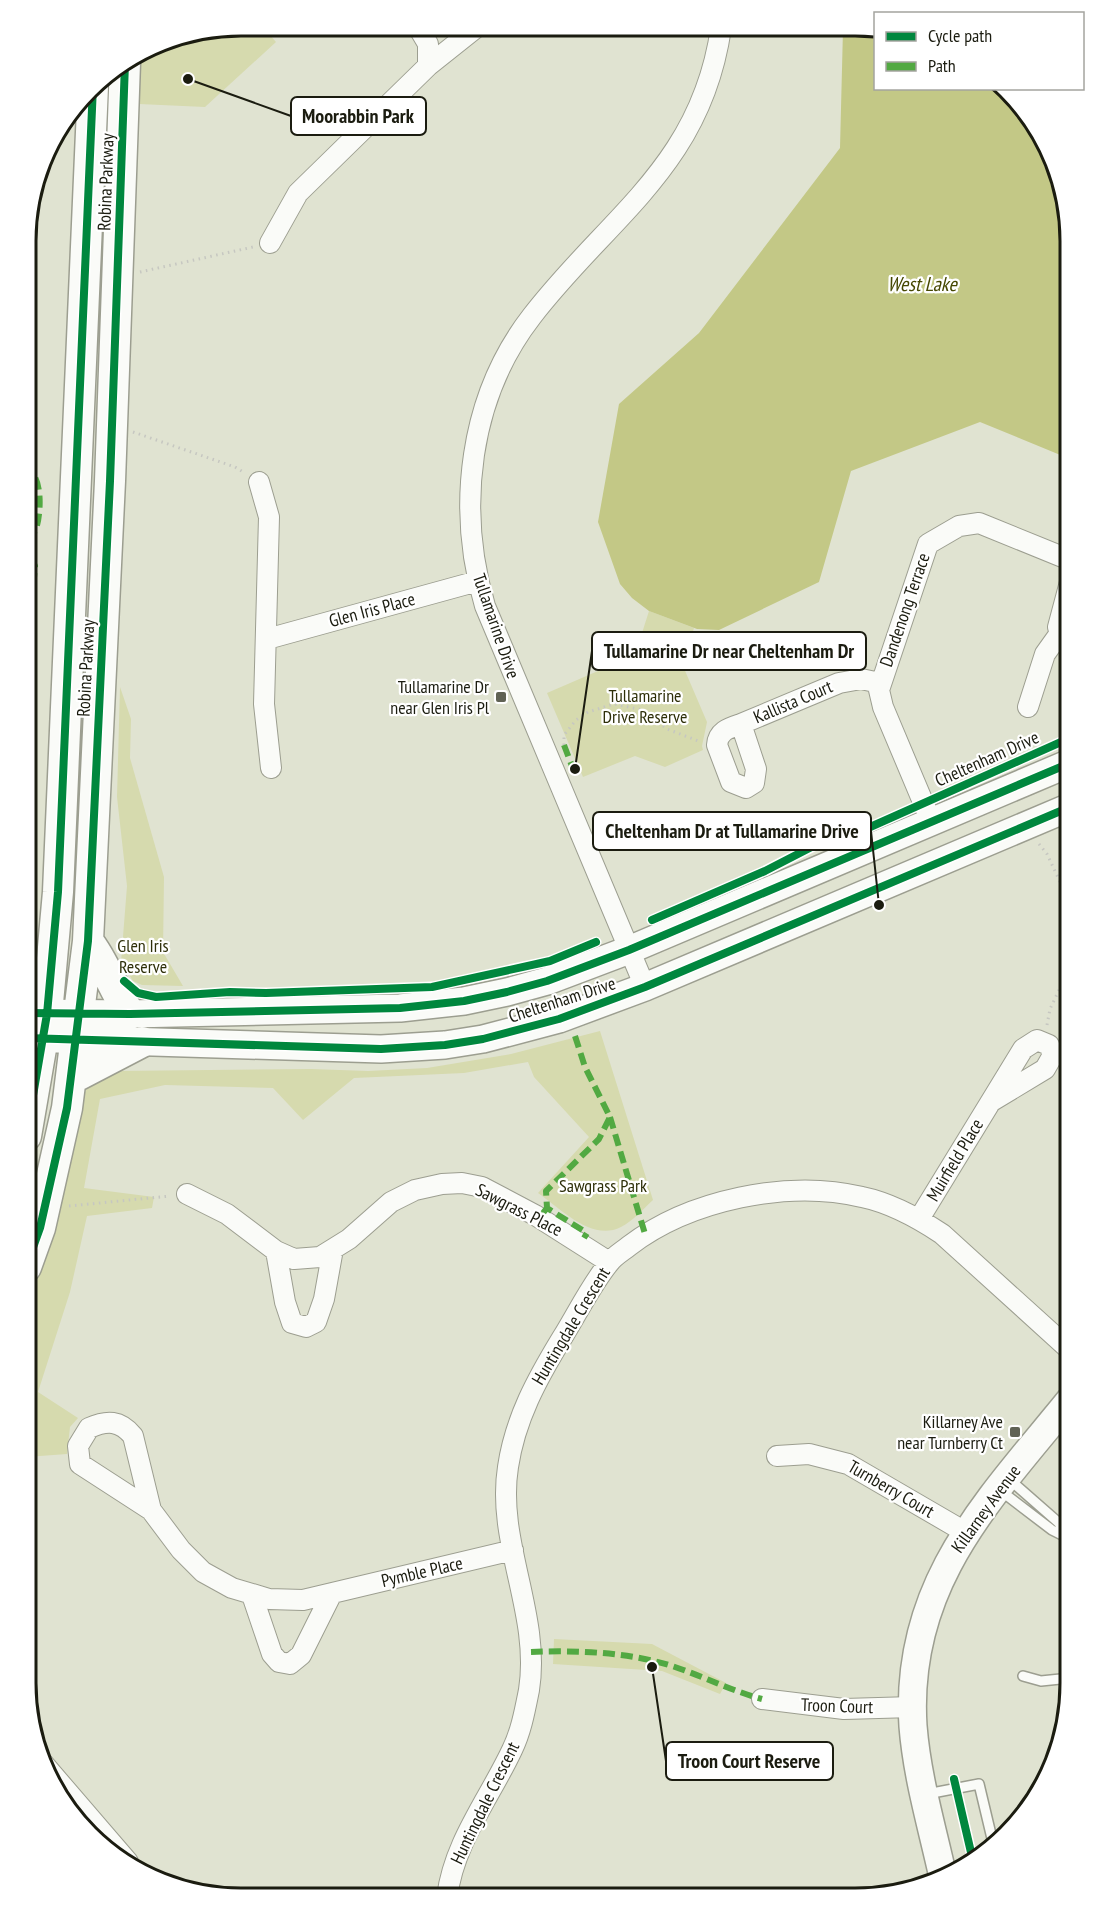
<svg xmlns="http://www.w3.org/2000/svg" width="1096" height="1924" font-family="'PT Sans Narrow',sans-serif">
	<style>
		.green { fill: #d6daae }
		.water { fill: #c3c886 }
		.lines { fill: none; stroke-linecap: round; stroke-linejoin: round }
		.lane-casing { stroke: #9c9e90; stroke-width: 12 }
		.street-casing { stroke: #9c9e90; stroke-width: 22 }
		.secondary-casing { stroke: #9c9e90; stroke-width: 30 }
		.primary-casing { stroke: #9c9e90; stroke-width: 33 }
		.path { stroke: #c6c7c1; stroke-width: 3; stroke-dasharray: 1.5 4.5; stroke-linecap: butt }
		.lane { stroke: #fafbf8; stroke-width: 9 }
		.street { stroke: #fafbf8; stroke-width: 20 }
		.secondary { stroke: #fafbf8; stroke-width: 27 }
		.primary { stroke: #fafbf8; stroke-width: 30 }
		.quiet { stroke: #52a942; stroke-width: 6; stroke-dasharray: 12 6; stroke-linecap: butt }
		.cycleway-casing { stroke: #fff; stroke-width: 11 }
		.cycleway { stroke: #00873e; stroke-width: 8 }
		.poi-dot { fill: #606254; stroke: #fff; stroke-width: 2 }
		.labels { text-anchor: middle; stroke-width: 4.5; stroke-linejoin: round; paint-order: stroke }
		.street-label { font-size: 18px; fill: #1b1c10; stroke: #fff }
		.poi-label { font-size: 18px; fill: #1b1c10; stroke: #fff; text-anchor: end }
		.park-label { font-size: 18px; fill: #2e2f09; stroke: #fff }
		.water-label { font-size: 20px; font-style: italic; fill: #464802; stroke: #fff }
		.rim { fill: none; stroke: #1b1c10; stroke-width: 3 }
		.leader { fill: none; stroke: #1b1c10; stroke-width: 2 }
		.callout-dot { fill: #1b1c10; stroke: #fff; stroke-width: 2 }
		.callout { fill: #fff; stroke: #1b1c10; stroke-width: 2 }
		.callout-label { font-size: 20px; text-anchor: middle; font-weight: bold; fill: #1b1c10 }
	</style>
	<rect width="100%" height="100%" fill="#e0e3d1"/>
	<!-- green -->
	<path class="green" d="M 241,26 L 262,26 L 276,42 L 205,107 L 139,104 L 140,54 L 159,42 Z
		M 649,611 L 694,628 L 683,666 L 707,722 L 702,746 L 703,750 L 665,767 L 635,756 L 583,777 L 547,693 L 635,655 Z
		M 120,687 L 131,719 L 130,758 L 164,877 L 163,952 L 183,986 L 142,985 L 133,981 L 121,962 L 127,886 L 117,797 Z
		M 600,1031 L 653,1200 C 643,1209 633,1221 621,1227 C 592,1242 561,1209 538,1193 L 589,1137 L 534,1077 L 528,1062 L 464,1073 L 354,1078 L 303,1120 L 273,1088 L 165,1085 L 100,1099 L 84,1188 L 154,1197 L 152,1208 L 87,1216 L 70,1292 L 38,1392 L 78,1418 L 70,1427 L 67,1454 L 26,1457 L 26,1311 L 63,1195 L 85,1092 L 91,1082 L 115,1071 L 311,1069 L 368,1071 L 427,1068 L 511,1054 Z
		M 554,1639 L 652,1644 L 726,1683 L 720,1694 L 662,1671 L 553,1664 Z"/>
	<!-- water -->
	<path class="water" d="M 843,29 L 875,29 L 876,88 L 1003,89 L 1059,171 L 1070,241 L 1070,459 L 980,422 L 851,471 L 819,582 L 719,630 L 697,629 L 649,611 L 632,598 L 620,584 L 598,522 L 619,404 L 699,333 L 840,148 Z"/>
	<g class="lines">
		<defs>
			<path id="lane" d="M 27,470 L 28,470
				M 1009,1479 L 1059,1523 L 1066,1536
				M 1001,1491 L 1052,1530 L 1070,1539
				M 1023,1676 L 1041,1681 L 1070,1678
				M 927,1794 L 979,1784 L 994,1847"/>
			<path id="street" d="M 428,66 L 477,27
				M 270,243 L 298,193 L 428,66 L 428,44 L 418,27
				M 259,482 L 269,517 L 264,704 L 271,768
				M 1070,638 L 1060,633 L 1058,627 L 1070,582
				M 267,639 L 478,581
				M 1028,707 L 1045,654 L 1060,633
				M 741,724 C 729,728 718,731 717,745 L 731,782 L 746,788 L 754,783 L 756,769 L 741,724 L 839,683 L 861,679 L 880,683
				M 931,821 L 883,707 L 879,690 L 928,544 L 959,526 L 979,523 L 1070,560
				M 645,987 L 485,606 C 456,508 469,397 532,316 C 609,216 701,166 721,28
				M 187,1194 L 227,1214 L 276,1251 L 294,1259 L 320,1257 L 349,1239 L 391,1202 L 415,1190 L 442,1184 L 462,1183 L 482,1187 L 535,1215 L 609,1262
				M 919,1219 L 1023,1049 L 1037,1040 L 1049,1045 L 1053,1055 L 1045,1069 L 992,1101
				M 276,1251 L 285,1302 L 292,1323 L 306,1327 L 316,1322 L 324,1299 L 333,1249
				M 777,1456 L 809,1454 L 848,1464 L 965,1532
				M 151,1510 L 133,1436 C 120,1420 107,1420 89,1428 L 78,1446 L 80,1464 L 151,1510 L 181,1550 L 203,1572 L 232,1588 L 269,1599 L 303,1600 L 513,1550
				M 252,1595 L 272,1654 L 279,1662 L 290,1664 L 301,1655 L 332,1593
				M 762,1699 L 844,1709 L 913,1707
				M 42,1762 L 128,1862
				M 447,1897 C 454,1842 489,1799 512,1750 C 521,1732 525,1710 529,1690 C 541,1614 496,1542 508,1467 C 515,1419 537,1379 562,1338 C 577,1314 591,1285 609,1263 C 614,1256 623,1251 629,1246 C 689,1200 788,1179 862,1197 C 891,1203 918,1218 942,1234 L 1070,1350"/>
			<path id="secondary" d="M 26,1013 L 130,1014 L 400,1008 L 464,1001 L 507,992 L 547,981 L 629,950 L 1070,763
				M 26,1038 L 381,1049 L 445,1045 L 483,1039 L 559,1019 L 645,987 L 1070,807
				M 943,1877 C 932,1827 917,1777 913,1726 C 904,1584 988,1501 1070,1400"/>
			<path id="primary" d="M 88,941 C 106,964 113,990 130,1014
				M 71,1079 L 142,1042
				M 26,1136 L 47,1014 L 58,892 L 93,86
				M 26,1267 L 40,1228 L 67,1108 L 88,941 L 110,481 L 125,63"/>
		</defs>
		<!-- lane casing -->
		<use href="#lane" class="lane-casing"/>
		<!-- street casing -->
		<use href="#street" class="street-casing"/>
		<!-- secondary casing -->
		<use href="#secondary" class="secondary-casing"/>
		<!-- primary casing -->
		<use href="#primary" class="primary-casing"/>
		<!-- path -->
		<path class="path" d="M 140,272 L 253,247
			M 133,432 L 235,467 L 245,473
			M 564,745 L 564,735 L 576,720 L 588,712 L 614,704 L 643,710 L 667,729 L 701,742
			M 1039,844 L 1047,854 L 1070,903
			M 1047,1025 L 1050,1009 L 1070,967
			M 69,1206 L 170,1196"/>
		<!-- lane -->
		<use href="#lane" class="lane"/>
		<!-- street -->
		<use href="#street" class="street"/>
		<!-- secondary -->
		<use href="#secondary" class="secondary"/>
		<!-- primary -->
		<use href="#primary" class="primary"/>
		<!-- quiet -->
		<path class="quiet" d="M 27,540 C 30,536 34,534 36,529 C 41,514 43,477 28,470
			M 27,638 L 29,636 L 35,566 L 27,548
			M 564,745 L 572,766
			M 575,1036 L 585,1067 L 610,1117 L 599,1139 L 546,1191 L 547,1208 L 587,1233 L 584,1238
			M 610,1117 L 645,1234
			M 539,1218 L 547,1208
			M 531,1652 C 576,1650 628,1652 672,1666 C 703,1676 729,1690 762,1699"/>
		<defs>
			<path id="cycleway" d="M 652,920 L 765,871 L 829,838 L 868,828 L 1070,738
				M 124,981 L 138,993 L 156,997 L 230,992 L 266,993 L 432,987 L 550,961 L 596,942
				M 26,1013 L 130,1014 L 400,1008 L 464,1001 L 507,992 L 547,981 L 629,950 L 1070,763
				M 26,1038 L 381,1049 L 445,1045 L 483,1039 L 559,1019 L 645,987 L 1070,807
				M 26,1136 L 47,1014 L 58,892 L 93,86
				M 26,1267 L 40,1228 L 67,1108 L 88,941 L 110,481 L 125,63
				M 954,1779 L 973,1861"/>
		</defs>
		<!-- cycleway casing -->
		<use href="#cycleway" class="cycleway-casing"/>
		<!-- cycleway -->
		<use href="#cycleway" class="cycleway"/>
	</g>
	<!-- markers -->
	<g class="poi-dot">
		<rect x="495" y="691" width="12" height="12" rx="3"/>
		<rect x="1009" y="1426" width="12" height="12" rx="3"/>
	</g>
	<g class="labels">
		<!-- street labels -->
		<g class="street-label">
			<text transform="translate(106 182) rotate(-88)" y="6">Robina Parkway</text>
			<text transform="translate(372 610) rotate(-15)" y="6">Glen Iris Place</text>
			<text transform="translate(905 610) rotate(-71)" y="6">Dandenong Terrace</text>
			<text transform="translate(496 626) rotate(71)" y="6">Tullamarine Drive</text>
			<text transform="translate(86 668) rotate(-87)" y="6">Robina Parkway</text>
			<text transform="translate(793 702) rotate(-23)" y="6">Kallista Court</text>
			<text transform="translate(987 759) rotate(-24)" y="6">Cheltenham Drive</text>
			<text transform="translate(562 1000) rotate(-18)" y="6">Cheltenham Drive</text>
			<text transform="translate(955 1160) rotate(-59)" y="6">Muirfield Place</text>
			<text transform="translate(519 1210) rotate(27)" y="6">Sawgrass Place</text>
			<text transform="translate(571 1326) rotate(-59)" y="6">Huntingdale Crescent</text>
			<text transform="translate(891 1489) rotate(30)" y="6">Turnberry Court</text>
			<text transform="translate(986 1509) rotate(-54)" y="6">Killarney Avenue</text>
			<text transform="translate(422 1572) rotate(-13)" y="6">Pymble Place</text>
			<text transform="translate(837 1706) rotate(2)" y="6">Troon Court</text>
			<text transform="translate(485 1803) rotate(-64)" y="6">Huntingdale Crescent</text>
		</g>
		<!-- poi labels -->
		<g class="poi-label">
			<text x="489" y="693">Tullamarine Dr<tspan x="489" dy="21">near Glen Iris Pl</tspan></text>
			<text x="1003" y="1428">Killarney Ave<tspan x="1003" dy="21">near Turnberry Ct</tspan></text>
		</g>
		<!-- park labels -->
		<g class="park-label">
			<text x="645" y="702">Tullamarine<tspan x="645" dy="21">Drive Reserve</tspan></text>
			<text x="143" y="952">Glen Iris<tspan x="143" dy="21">Reserve</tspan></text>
			<text x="603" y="1192">Sawgrass Park</text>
		</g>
		<!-- water labels -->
		<g class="water-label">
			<text x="922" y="291">West Lake</text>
		</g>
	</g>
	<!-- crop -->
	<path d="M0 0H1096V1924H0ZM241 36H855A205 205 0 0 1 1060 241V1683A205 205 0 0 1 855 1888H241A205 205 0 0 1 36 1683V241A205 205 0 0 1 241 36Z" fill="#fff" fill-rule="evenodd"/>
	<path class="rim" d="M241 36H855A205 205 0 0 1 1060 241V1683A205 205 0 0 1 855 1888H241A205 205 0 0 1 36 1683V241A205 205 0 0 1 241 36Z"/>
	<!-- callouts -->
	<path class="leader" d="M188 79L291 116M575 769L592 651M879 905L871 831M652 1667L666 1761"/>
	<g class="callout-dot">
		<circle cx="188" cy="79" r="6"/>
		<circle cx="575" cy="769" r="6"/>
		<circle cx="879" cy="905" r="6"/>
		<circle cx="652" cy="1667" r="6"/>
	</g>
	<g class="callout">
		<rect x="291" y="97" width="135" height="38" rx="6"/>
		<rect x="592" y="632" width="274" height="38" rx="6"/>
		<rect x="593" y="812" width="278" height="38" rx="6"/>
		<rect x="666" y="1742" width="167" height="38" rx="6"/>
	</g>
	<g class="callout-label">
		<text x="358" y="123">Moorabbin Park</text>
		<text x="729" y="658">Tullamarine Dr near Cheltenham Dr</text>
		<text x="732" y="838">Cheltenham Dr at Tullamarine Drive</text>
		<text x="749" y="1768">Troon Court Reserve</text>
	</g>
	<!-- legend -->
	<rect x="874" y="12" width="210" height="78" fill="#ffffff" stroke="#a4a49f" stroke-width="1.5"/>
	<rect x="886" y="32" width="30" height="9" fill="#00873e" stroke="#a4a49f" stroke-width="1.5"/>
	<text x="928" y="42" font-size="18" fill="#1b1c10">Cycle path</text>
	<rect x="886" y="62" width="30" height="9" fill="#52a942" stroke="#a4a49f" stroke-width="1.5"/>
	<text x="928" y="72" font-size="18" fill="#1b1c10">Path</text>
</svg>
